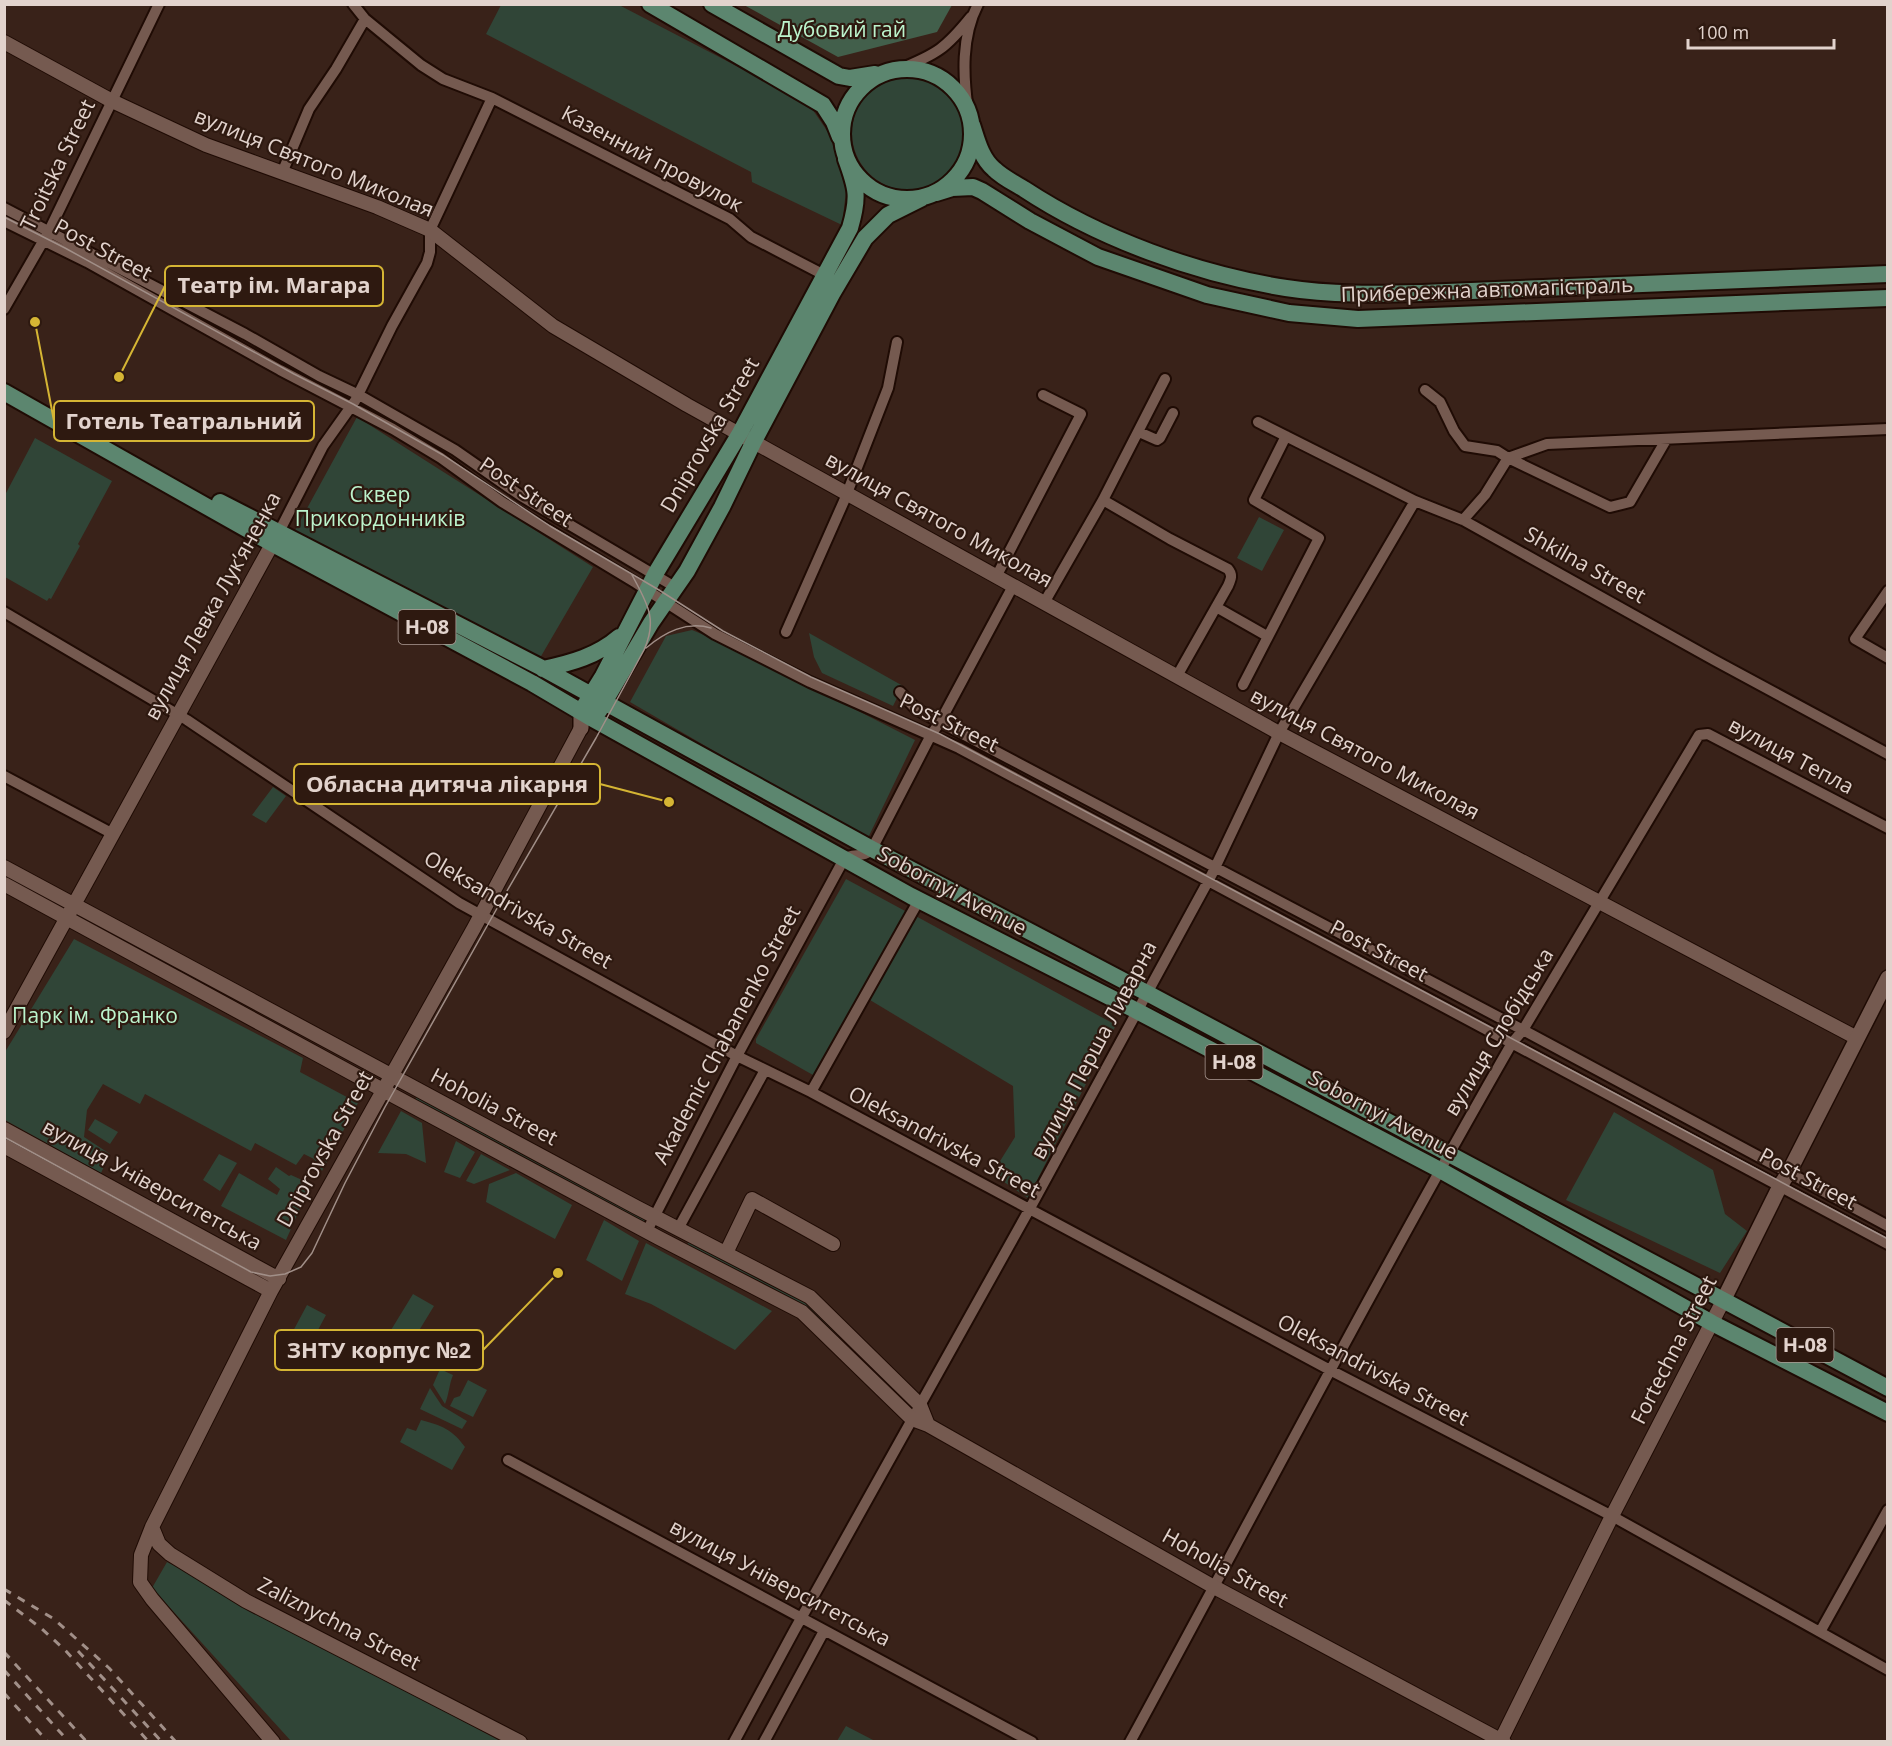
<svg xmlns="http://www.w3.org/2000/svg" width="1892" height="1746" font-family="'Open Sans',sans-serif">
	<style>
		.green { fill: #304537 }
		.forest { fill: #425f4b }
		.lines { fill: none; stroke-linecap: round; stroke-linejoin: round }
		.minor-casing { stroke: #1f0b04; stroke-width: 14 }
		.tertiary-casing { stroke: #1f0b04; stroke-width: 16 }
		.secondary-casing { stroke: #1f0b04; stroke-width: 18 }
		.primary-casing { stroke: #1f0b04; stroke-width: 20 }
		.minor { stroke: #755a50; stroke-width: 10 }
		.tertiary { stroke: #755a50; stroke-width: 14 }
		.secondary { stroke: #755a50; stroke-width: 15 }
		.primary { stroke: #5c866f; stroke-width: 16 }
		.tram { stroke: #a18f88; stroke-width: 1.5 }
		.rail { stroke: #a18f88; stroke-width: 3; stroke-dasharray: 8 8; stroke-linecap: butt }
		.labels { text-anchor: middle; stroke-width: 4.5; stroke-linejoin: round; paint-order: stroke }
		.shield { fill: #2e1910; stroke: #ac9b94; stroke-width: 1.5 }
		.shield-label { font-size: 20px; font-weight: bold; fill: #e2d3cd }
		.park-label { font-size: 21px; fill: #bcf4cd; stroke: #2e1910 }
		.street-label { font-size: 21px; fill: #e2d3cd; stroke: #2e1910 }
		.leader { fill: none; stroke: #d5b534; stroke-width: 2 }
		.callout-dot { fill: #d5b534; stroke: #2e1910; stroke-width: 2 }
		.callout { fill: #2e1910; stroke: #d5b534; stroke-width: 2 }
		.callout-label { font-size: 22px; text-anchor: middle; font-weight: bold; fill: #e2d3cd }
	</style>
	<rect width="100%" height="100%" fill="#392219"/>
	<!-- green -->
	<path class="green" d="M 501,5 L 619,5 L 808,103 L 830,135 L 846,191 L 842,225 L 752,182 L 751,172 L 486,34 Z
		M852 133a57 57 0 1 1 114 0a57 57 0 1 1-114 0Z
		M 357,417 L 593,567 L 540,658 L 293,534 Z
		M 35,438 L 112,481 L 78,544 L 80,546 L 51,599 L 49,598 L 47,601 L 5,577 L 5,495 Z
		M 1259,517 L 1284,530 L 1262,571 L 1237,558 Z
		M 692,630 L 731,646 L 915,740 L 867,840 L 630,702 L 666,636 Z
		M 809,633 L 903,686 L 893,706 L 822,673 L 814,657 Z
		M 273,787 L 286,796 L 266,823 L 252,815 Z
		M 846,879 L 907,912 L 813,1075 L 756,1043 L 756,1039 Z
		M 912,914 L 1116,1025 L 1028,1198 L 992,1174 L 1015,1137 L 1013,1086 L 865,997 Z
		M 74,939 L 303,1058 L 300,1072 L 358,1103 L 322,1171 L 314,1159 L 304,1154 L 296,1165 L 255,1143 L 251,1151 L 145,1094 L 140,1104 L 103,1084 L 87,1110 L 84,1137 L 110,1154 L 101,1173 L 5,1120 L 5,1052 Z
		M 417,1096 L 648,1218 L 645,1224 L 414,1103 Z
		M 401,1111 L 422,1123 L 426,1163 L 406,1154 L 378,1153 Z
		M 1614,1112 L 1713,1170 L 1725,1214 L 1747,1231 L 1720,1273 L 1566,1200 Z
		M 95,1119 L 118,1132 L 110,1144 L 88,1130 Z
		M 456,1141 L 475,1152 L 460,1178 L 444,1172 Z
		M 219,1154 L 237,1163 L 220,1191 L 203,1180 Z
		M 481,1154 L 510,1170 L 474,1184 L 466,1181 Z
		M 276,1167 L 289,1176 L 291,1175 L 311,1184 L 286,1240 L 221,1206 L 239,1173 L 277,1195 L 280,1189 L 268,1179 Z
		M 516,1173 L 572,1205 L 555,1239 L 486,1202 L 489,1184 Z
		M 604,1220 L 639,1241 L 622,1281 L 586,1260 Z
		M 689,1241 L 807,1302 L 900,1392 L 901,1396 L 899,1399 L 803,1307 L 686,1247 Z
		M 646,1243 L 772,1311 L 735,1350 L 651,1304 L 625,1294 Z
		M 413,1294 L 434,1306 L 412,1342 L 391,1330 Z
		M 307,1305 L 326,1315 L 311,1343 L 292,1333 Z
		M 305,1351 L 320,1359 L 314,1371 L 298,1363 Z
		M 440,1369 L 453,1375 C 449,1385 449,1394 445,1404 L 433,1385 Z
		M 468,1380 L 487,1390 L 473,1417 L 450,1406 L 454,1398 L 460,1396 Z
		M 430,1388 L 442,1406 L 467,1421 L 462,1429 L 420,1409 Z
		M 421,1420 C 441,1425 453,1430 465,1447 L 452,1470 L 400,1442 L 407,1428 L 416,1431 Z
		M 167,1562 L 188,1573 L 500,1741 L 291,1741 L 152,1588 Z
		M 846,1726 L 875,1741 L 837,1741 Z"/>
	<!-- forest -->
	<path class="forest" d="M 744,5 L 952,5 L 937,32 L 838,57 Z"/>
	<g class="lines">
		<defs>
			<path id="minor" d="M 353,4 L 365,19 L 421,65 L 443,79 L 492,98 L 730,219 L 751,237 L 830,278
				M 900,69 C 937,54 946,48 971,17
				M 968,111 C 963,76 961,37 978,4
				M 282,173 L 309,109 L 336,69 L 365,19
				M 4,208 L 245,334 L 319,376 L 359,395 L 455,450 L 521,496 L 675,587
				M 4,221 L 87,262 L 280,370 L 393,429 L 441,458 L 502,502 L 636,583 L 715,634 L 810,682 L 959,748 L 1888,1244
				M 4,309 L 49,231 L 159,4
				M 1425,390 L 1440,402 L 1454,431 L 1465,446 L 1497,451 L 1508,458 L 1485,495 L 1463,520
				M 1258,422 L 1415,501 L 1463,520 L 1714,660 L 1888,754
				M 1139,432 L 1157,440 L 1160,438 L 1173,413
				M 1666,440 L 1630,502 L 1610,507 L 1508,458 L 1547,444 L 1888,429
				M 1103,500 L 1170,539 L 1228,569 C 1233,575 1231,579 1228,586 L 1177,676
				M 279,532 L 323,446 L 355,401 L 392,326 L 427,263 L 430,252 L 430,230 L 492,98
				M 996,577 L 1081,414 L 1043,395
				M 1888,591 L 1855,639 L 1888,658
				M 1044,603 L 1103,500 L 1165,379
				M 1216,607 L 1267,636
				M 4,612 L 187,720 L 459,903 L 737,1056 L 811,1092 L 1330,1370 L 1612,1516 L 1888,1670
				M 786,632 L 844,501 L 888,388 L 897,342
				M 1243,685 L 1319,538 L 1254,500 L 1286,436
				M 900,692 L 916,709 L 940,722 L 1523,1030 L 1888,1226
				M 4,776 L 113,834
				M 811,1092 L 919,900
				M 678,1229 L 765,1070
				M 647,1231 L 737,1056 L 844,859 C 853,852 864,859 872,849 L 931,735 L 940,722 L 1013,586
				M 508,1460 L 1032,1742
				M 1820,1632 L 1888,1510
				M 734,1742 L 794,1631 L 1029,1210 L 1212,874 L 1279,733 L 1415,501
				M 764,1742 L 824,1631
				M 1130,1742 C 1257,1508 1380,1273 1512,1043 L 1523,1030 L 1699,735 L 1708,734 L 1888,828"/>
			<path id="tertiary" d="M 4,42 L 112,101 L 206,145 L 377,207 L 430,230 L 553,326 L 687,405 L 1279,733 L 1857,1038
				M 4,867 L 636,1207 L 810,1297 L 920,1405 L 928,1425
				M 4,884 L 392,1095 L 659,1238 L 802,1312 L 912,1419 L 928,1425 L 1214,1587 L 1504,1742
				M 4,1032 L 276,537
				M 4,1129 L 279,1279
				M 4,1146 L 271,1291
				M 726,1253 L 752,1199 L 833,1244
				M 152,1527 L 159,1544 L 170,1554 L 246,1601 L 520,1742
				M 273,1742 L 152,1599 L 140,1582 L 141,1555 L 152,1527 L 271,1291 L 474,928 L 581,728
				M 1500,1742 L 1612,1516 L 1723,1301"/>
			<path id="secondary" d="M 581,728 L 581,712
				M 1723,1301 L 1780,1186 L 1789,1172 L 1888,978"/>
			<path id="primary" d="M 650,4 L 823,105 L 834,122 L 840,137
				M 712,4 L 839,76 L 850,78 L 875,74
				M842 134a65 65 0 1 1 130 0a65 65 0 1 1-130 0Z
				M 972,125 C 977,140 981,158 994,169 C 1002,177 1014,183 1024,189 C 1100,239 1197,274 1286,288 C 1331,295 1377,294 1422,293 L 1888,274
				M 936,193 L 952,188 L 973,187 L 982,191 L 1030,221 L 1098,257 L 1207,295 L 1289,313 L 1358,319 L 1888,298
				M 4,392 L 273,544 L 532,683 L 593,719 L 911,896 L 1137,1011 L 1440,1170 L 1712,1323 L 1888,1413
				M 220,502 L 544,669 L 872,849 L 1147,993 L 1888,1388
				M 543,669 C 571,663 597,656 619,637
				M 585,705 L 603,676 L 657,571 L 740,433 L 850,228 C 859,197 857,189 846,159
				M 599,711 L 651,623 L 687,571 L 722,507 L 754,441 L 832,294 L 865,238 L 888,215 L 922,198"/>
		</defs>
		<!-- minor casing -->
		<use href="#minor" class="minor-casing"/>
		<!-- tertiary casing -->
		<use href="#tertiary" class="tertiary-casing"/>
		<!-- secondary casing -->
		<use href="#secondary" class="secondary-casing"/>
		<!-- primary casing -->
		<use href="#primary" class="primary-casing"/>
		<!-- minor -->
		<use href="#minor" class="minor"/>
		<!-- tertiary -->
		<use href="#tertiary" class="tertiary"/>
		<!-- secondary -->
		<use href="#secondary" class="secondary"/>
		<!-- primary -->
		<use href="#primary" class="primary"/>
		<!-- tram -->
		<path class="tram" d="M 4,217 L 65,248 L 294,374 L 353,404 L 443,455 L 550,526 L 659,590 L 723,631 L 811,677 L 940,734 L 1888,1239
			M 646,648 C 665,632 686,621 711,628
			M 4,1137 L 251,1272 L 270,1276 L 285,1274 L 301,1267 L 312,1253 L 345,1183 L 385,1107 L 500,903 L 596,738 L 644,650 C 658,619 647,603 632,575"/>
		<!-- rail -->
		<path class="rail" d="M 4,1589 L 54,1619 L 109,1668 L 176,1742
			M 4,1600 L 42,1629 L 65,1650 L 149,1742
			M 78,1651 L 162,1742
			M 4,1652 L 87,1742
			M 4,1670 L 69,1742
			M 4,1693 L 48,1742
			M 4,1741 L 5,1742"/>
	</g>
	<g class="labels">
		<!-- shield labels -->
		<g class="shield">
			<rect x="398.5" y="610" width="57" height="34" rx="4.5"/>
			<rect x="1205.5" y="1045" width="57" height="34" rx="4.5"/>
			<rect x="1776.5" y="1328" width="57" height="34" rx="4.5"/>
		</g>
		<g class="shield-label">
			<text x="427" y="634">Н-08</text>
			<text x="1234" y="1069">Н-08</text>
			<text x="1805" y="1352">Н-08</text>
		</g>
		<!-- park labels -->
		<g class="park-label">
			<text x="842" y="37">Дубовий гай</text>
			<text x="380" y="502">Сквер<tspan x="380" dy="24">Прикордонників</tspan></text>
			<text x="95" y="1023">Парк ім. Франко</text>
		</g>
		<!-- street labels -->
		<g class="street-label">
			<text transform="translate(652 159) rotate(28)" y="7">Казенний провулок</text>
			<text transform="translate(314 163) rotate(22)" y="7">вулиця Святого Миколая</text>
			<text transform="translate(58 165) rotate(-64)" y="7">Troitska Street</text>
			<text transform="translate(103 250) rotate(28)" y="7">Post Street</text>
			<text transform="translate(1487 290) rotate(-2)" y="7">Прибережна автомагістраль</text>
			<text transform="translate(710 435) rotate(-60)" y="7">Dniprovska Street</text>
			<text transform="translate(526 492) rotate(34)" y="7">Post Street</text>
			<text transform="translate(939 520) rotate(29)" y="7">вулиця Святого Миколая</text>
			<text transform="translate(1585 565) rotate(29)" y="7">Shkilna Street</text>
			<text transform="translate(213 606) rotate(-61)" y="7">вулиця Левка Лукʼяненка</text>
			<text transform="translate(949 723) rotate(26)" y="7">Post Street</text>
			<text transform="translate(1365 754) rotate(28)" y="7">вулиця Святого Миколая</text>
			<text transform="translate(1791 756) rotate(28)" y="7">вулиця Тепла</text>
			<text transform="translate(952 891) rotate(28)" y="7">Sobornyi Avenue</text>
			<text transform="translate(518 910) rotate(30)" y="7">Oleksandrivska Street</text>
			<text transform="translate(1379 951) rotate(28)" y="7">Post Street</text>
			<text transform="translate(1499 1032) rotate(-59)" y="7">вулиця Слобідська</text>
			<text transform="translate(727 1035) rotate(-62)" y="7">Akademic Chabanenko Street</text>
			<text transform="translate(1094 1050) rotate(-62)" y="7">вулиця Перша Ливарна</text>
			<text transform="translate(494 1107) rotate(28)" y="7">Hoholia Street</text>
			<text transform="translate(1383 1115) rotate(28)" y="7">Sobornyi Avenue</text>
			<text transform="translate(944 1142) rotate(28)" y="7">Oleksandrivska Street</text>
			<text transform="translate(325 1149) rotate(-61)" y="7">Dniprovska Street</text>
			<text transform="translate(1808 1179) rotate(28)" y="7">Post Street</text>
			<text transform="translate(152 1185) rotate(29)" y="7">вулиця Університетська</text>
			<text transform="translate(1674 1350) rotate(-63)" y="7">Fortechna Street</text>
			<text transform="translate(1373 1370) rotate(28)" y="7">Oleksandrivska Street</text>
			<text transform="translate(1225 1568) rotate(29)" y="7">Hoholia Street</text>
			<text transform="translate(780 1583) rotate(28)" y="7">вулиця Університетська</text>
			<text transform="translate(339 1624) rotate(27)" y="7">Zaliznychna Street</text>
		</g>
	</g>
	<!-- callouts -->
	<path class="leader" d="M119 377L165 286M35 322L54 421M669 802L600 784M558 1273L483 1350"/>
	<g class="callout-dot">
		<circle cx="119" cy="377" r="6"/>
		<circle cx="35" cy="322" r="6"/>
		<circle cx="669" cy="802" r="6"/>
		<circle cx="558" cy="1273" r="6"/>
	</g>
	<g class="callout">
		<rect x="165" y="266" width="218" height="40" rx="6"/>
		<rect x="54" y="401" width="260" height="40" rx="6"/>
		<rect x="294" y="764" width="306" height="40" rx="6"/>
		<rect x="275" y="1330" width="208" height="40" rx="6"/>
	</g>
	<g class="callout-label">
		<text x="274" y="293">Театр ім. Магара</text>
		<text x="184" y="429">Готель Театральний</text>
		<text x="447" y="792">Обласна дитяча лікарня</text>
		<text x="379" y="1358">ЗНТУ корпус №2</text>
	</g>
	<!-- border -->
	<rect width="1892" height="1746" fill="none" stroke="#e2d3cd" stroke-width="12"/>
	<!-- scale -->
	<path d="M1688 39v9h146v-9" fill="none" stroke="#e2d3cd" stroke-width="3"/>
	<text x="1697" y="39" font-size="18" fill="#e2d3cd" stroke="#2e1910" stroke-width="4.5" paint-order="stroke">100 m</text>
</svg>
